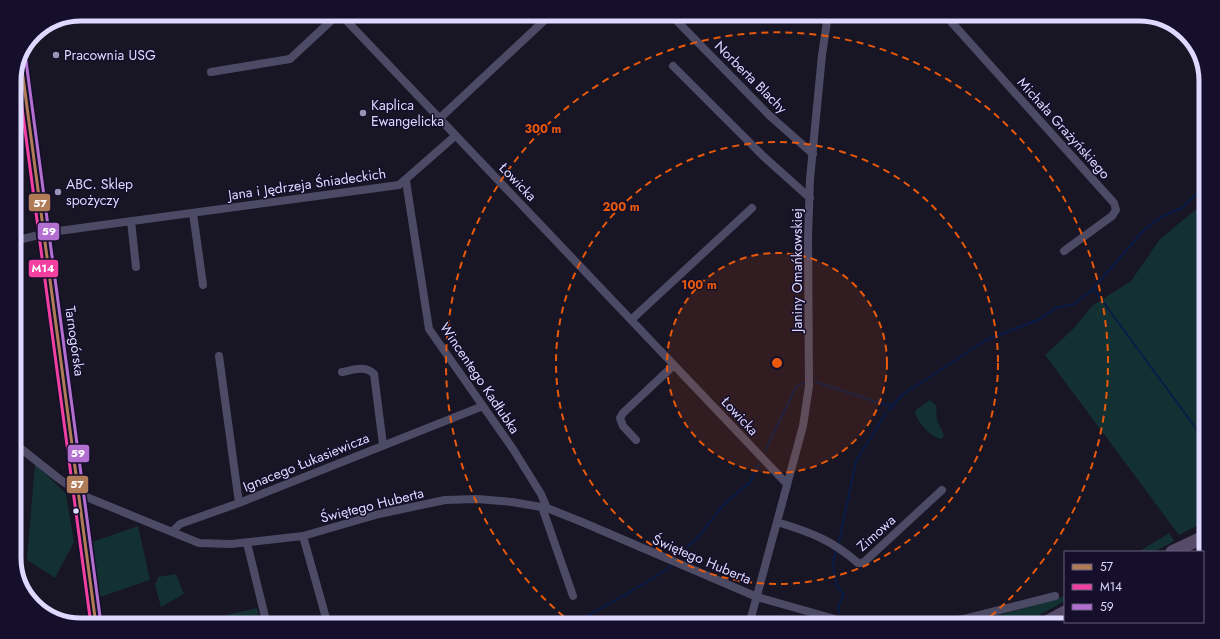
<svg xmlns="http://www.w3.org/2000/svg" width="1220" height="639" font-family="Jost,sans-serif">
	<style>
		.green { fill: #133033 }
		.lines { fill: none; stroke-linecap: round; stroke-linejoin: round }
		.stream { stroke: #091c48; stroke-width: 2 }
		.street { stroke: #4d4a66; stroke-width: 8 }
		.primary { stroke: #574b6a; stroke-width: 13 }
		.bus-1-casing { stroke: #150f2b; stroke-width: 6 }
		.bus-2-casing { stroke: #150f2b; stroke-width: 6 }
		.bus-3-casing { stroke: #150f2b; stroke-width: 6 }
		.bus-1 { stroke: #b07c57; stroke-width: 3 }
		.bus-2 { stroke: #f240a1; stroke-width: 3 }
		.bus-3 { stroke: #b36fd0; stroke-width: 3 }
		.ring { fill: none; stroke: #e8590c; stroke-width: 2; stroke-dasharray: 7 5 }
		.poi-dot { fill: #9994b3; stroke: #150f2b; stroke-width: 1.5 }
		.bus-dot { fill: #dfd9ff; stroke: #150f2b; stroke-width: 1.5 }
		.labels { text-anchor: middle; stroke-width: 3; stroke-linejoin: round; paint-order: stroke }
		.poi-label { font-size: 14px; fill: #dfd9ff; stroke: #150f2b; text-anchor: start }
		.street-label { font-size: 14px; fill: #dfd9ff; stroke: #150f2b }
		.rim { fill: none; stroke: #dfd9ff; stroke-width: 5 }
		.centre { fill: #e8590c; stroke: #150f2b; stroke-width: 2 }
		.ring-label { font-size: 12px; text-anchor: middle; font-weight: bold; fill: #e8590c; stroke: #150f2b; stroke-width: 3; stroke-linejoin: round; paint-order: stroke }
		.line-badge { stroke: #150f2b; stroke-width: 1.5 }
		.badge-label { font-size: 11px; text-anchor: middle; font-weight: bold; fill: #fff }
	</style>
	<rect width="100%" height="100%" fill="#181525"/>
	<!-- green -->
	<path class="green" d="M 1206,201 L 1206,521 L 1179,535 L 1045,355 L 1073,329 L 1092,306 L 1131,281 L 1160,239 Z
		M 930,400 L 936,405 L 937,420 L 944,435 L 942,439 C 931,438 919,424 915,413 L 916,410 Z
		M 35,463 L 66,494 L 74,542 L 55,578 L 27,560 Z
		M 138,526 L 150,580 L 100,597 L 92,542 Z
		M 1169,533 L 1174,541 L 1154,552 L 1138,552 Z
		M 176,574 L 184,594 L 161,607 L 155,585 L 158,577 Z
		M 1065,596 L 1065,601 L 1021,625 L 980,625 L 979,621 Z
		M 257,608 L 261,625 L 215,625 L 213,618 Z
		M 1081,622 L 1149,622 L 1140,625 L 1076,625 Z"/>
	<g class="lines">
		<!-- stream -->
		<path class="stream" d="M 1093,288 L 1206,442
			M 816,382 L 886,405 L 892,405
			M 889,410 L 902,395 L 986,340 L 1040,319 L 1056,308 L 1074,304 L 1091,291 L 1144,230 L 1161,217 L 1182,208 L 1206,185
			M 765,451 L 796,387 L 805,382
			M 839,542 L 856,461 L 886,413
			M 687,547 L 699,536 L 724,504 L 750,482 L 759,464
			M 836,552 C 831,562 834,587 844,594 L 838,607 L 839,613
			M 567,625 C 580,621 664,574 671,565"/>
		<!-- street -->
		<path class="street" d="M 945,15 L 1114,203 L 1116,210 L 1112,216 L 1064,251
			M 672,16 L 769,115 L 813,154
			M 344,18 L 787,484
			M 673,66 L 763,156 L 810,198
			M 211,72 L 290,59 L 334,18
			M 439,119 L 548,17
			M 406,181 L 429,329 L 513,449 L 541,494 L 547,508
			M 193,213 L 203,285
			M 131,221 L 136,267
			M 14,241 L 51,232 L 399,185 L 455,136
			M 631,320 L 752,208
			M 219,356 L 239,503
			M 342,372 C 353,370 365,365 374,374 L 383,445
			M 636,440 L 623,426 L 620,418 L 623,413 L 674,365
			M 14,443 L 58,478 L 84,496 L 199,543 L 231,544 L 303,536 L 379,514 L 445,500 L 477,499 L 512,502 L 547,508 L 582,522 L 757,597 L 856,625
			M 542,507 L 573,596
			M 777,522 C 810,532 832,540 858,563 L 863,563 L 942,490
			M 173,531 L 180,524 L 239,503 L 483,406
			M 303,536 L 328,625
			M 247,543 L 267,625
			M 749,625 L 803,426 L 809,386 L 808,238 L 810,179 L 822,55 L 828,15
			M 923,625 L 964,619 L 1055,596"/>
		<!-- primary -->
		<path class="primary" d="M 21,62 L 96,625
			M 1172,552 L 1206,536
			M 1041,625 L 1065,612"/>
		<defs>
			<path id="bus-1" d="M 21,62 L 96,625"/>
			<path id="bus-2" d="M 17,70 L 91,625"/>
			<path id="bus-3" d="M 26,61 L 101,624"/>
		</defs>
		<!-- bus-1 casing -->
		<use href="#bus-1" class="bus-1-casing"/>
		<!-- bus-2 casing -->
		<use href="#bus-2" class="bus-2-casing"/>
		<!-- bus-3 casing -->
		<use href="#bus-3" class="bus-3-casing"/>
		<!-- bus-1 -->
		<use href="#bus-1" class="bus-1"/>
		<!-- bus-2 -->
		<use href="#bus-2" class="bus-2"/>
		<!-- bus-3 -->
		<use href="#bus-3" class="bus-3"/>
	</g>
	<!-- distance rings -->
	<circle cx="777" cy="363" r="110" fill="#e8590c" fill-opacity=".12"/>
	<g class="ring">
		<circle cx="777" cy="363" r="110"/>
		<circle cx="777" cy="363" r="221"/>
		<path d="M573 624A331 331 0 1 1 981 624"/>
	</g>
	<!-- markers -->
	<g class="poi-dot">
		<circle cx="56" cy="55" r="4"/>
		<circle cx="363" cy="113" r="4"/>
		<circle cx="58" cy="192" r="4"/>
	</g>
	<circle class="bus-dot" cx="76" cy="511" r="3.5"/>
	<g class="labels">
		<!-- poi labels -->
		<g class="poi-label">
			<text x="64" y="60">Pracownia USG</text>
			<text x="371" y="110">Kaplica<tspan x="371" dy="16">Ewangelicka</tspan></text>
			<text x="66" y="189">ABC. Sklep<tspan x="66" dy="16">spożyczy</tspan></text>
		</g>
		<!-- street labels -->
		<g class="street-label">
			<text transform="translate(751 77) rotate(45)" y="5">Norberta Blachy</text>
			<text transform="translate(1064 128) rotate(48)" y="5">Michała Grażyńskiego</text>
			<text transform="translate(518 182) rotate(46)" y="5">Łowicka</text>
			<text transform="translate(307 184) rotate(-8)" y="5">Jana i Jędrzeja Śniadeckich</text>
			<text transform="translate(797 270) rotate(-90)" y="5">Janiny Omańkowskiej</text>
			<text transform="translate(75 341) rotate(82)" y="5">Tarnogórska</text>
			<text transform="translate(480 378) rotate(56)" y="5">Wincentego Kadłubka</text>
			<text transform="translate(740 416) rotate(47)" y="5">Łowicka</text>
			<text transform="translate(306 462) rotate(-22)" y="5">Ignacego Łukasiewicza</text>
			<text transform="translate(372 505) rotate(-14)" y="5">Świętego Huberta</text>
			<text transform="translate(876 533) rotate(-42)" y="5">Zimowa</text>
			<text transform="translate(702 559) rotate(23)" y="5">Świętego Huberta</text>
		</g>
	</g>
	<!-- crop -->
	<path d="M0 0H1220V639H0ZM81 21H1139A60 60 0 0 1 1199 81V558A60 60 0 0 1 1139 618H81A60 60 0 0 1 21 558V81A60 60 0 0 1 81 21Z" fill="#150f2b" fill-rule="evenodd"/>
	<path class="rim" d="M81 21H1139A60 60 0 0 1 1199 81V558A60 60 0 0 1 1139 618H81A60 60 0 0 1 21 558V81A60 60 0 0 1 81 21Z"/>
	<circle cx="777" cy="363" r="6" class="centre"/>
	<g class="ring-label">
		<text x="543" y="133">300 m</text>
		<text x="621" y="211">200 m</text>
		<text x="699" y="289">100 m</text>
	</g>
	<g class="line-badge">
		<rect x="28" y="193" width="23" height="19" rx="4" fill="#b07c57"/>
		<rect x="37" y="222" width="23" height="19" rx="4" fill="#b36fd0"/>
		<rect x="28" y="259" width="31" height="19" rx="4" fill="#f240a1"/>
		<rect x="67" y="444" width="23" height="19" rx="4" fill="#b36fd0"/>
		<rect x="66" y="475" width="23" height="19" rx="4" fill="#b07c57"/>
	</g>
	<g class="badge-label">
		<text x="40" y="207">57</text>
		<text x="49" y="235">59</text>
		<text x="43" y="272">M14</text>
		<text x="78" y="457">59</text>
		<text x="77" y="488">57</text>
	</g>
	<!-- legend -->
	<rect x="1064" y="551" width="140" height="72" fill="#150f2b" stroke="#666080"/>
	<rect x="1072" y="564" width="20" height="6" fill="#b07c57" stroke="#666080"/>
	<text x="1100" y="571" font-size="12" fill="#dfd9ff">57</text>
	<rect x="1072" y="584" width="20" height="6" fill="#f240a1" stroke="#666080"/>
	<text x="1100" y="591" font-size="12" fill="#dfd9ff">M14</text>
	<rect x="1072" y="604" width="20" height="6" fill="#b36fd0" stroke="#666080"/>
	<text x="1100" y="611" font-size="12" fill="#dfd9ff">59</text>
</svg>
